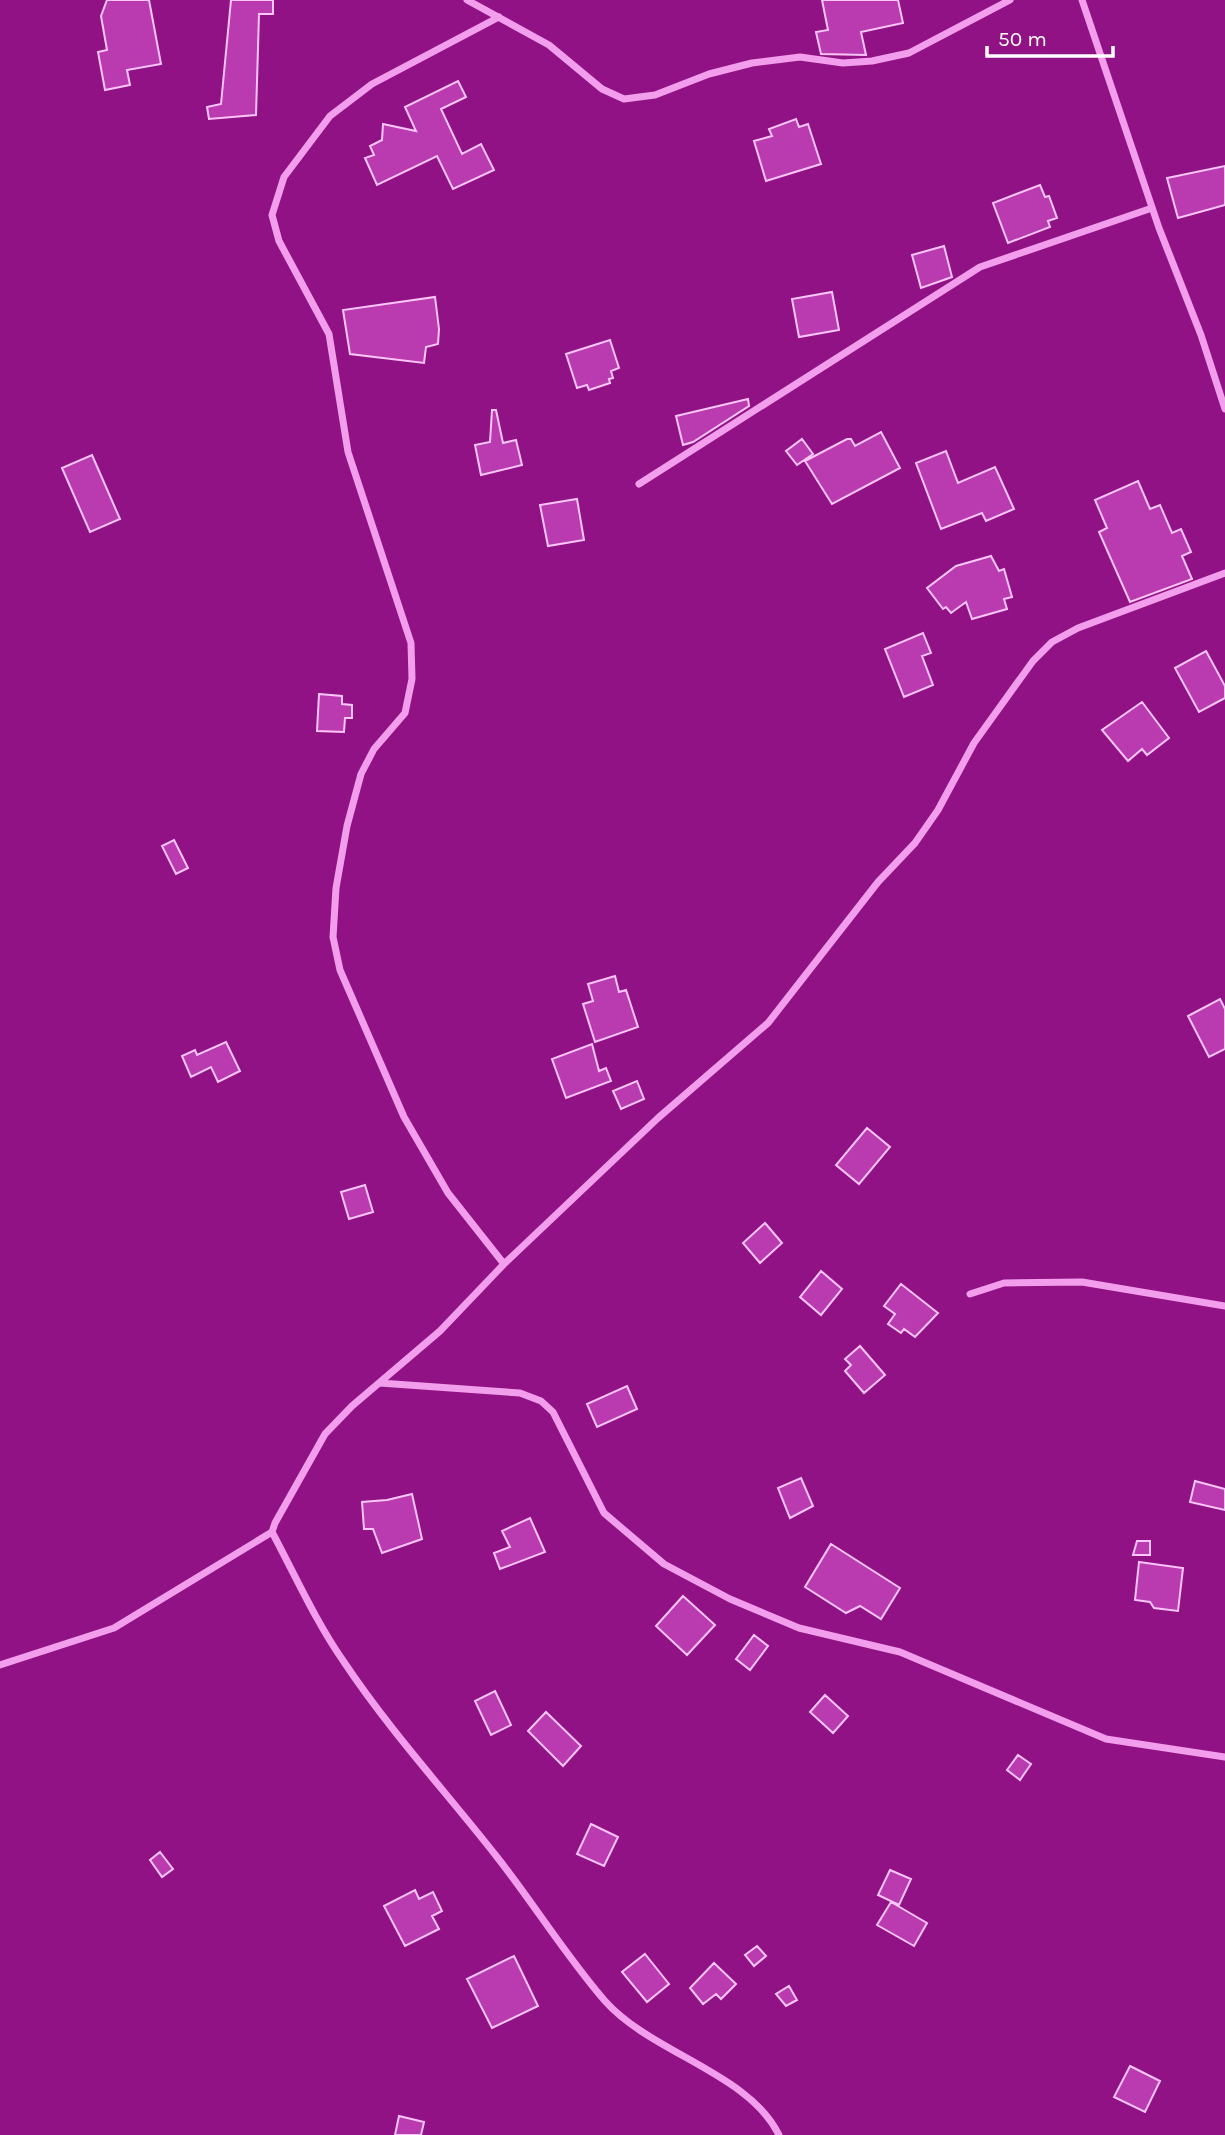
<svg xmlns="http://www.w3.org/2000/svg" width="1225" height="2135" font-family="Karla,sans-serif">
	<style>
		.building { fill: #b93baf; stroke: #fdc5f9; stroke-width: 2 }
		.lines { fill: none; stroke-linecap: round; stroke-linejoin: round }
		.street { stroke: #f29eec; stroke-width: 7 }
	</style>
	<rect width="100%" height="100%" fill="#911285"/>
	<!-- building -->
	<path class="building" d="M 107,0 L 149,0 L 161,64 L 127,70 L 130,85 L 105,90 L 98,52 L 107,50 L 101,16 Z
		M 231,0 L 273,0 L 273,14 L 259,14 L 256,115 L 209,119 L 207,107 L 221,104 Z
		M 822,0 L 898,0 L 903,23 L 861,32 L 866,55 L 821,54 L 816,32 L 828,30 Z
		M 458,81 L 466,97 L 441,109 L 462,154 L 481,144 L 494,170 L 453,189 L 437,156 L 377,185 L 365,158 L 374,155 L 370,146 L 382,140 L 383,124 L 416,131 L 405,107 Z
		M 796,119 L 799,127 L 808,124 L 821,164 L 766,181 L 754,141 L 772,136 L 769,129 Z
		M 1225,166 L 1225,205 L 1178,218 L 1167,178 Z
		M 1040,185 L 1045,197 L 1049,196 L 1057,218 L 1048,221 L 1050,227 L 1008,243 L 993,203 Z
		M 944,246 L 952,277 L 921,288 L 912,255 Z
		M 832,292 L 839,330 L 799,337 L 792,299 Z
		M 435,297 L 439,329 L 438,344 L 426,347 L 424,363 L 350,354 L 343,310 Z
		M 610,340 L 619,368 L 611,371 L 613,378 L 609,379 L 610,383 L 589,390 L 587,385 L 577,388 L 566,354 Z
		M 748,399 L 749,406 L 693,442 L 683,445 L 676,416 Z
		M 492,410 L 496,410 L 503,443 L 516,440 L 522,465 L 481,475 L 475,445 L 490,442 Z
		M 881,432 L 900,468 L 832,504 L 805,461 L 847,439 L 851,439 L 855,446 Z
		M 802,439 L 813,454 L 797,465 L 786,451 Z
		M 946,451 L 958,483 L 995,467 L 1014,509 L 986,521 L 982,513 L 941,529 L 916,463 Z
		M 92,455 L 120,519 L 90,532 L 62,468 Z
		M 1138,481 L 1150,509 L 1160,505 L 1172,533 L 1181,529 L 1191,552 L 1182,556 L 1192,579 L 1130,602 L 1099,532 L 1107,528 L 1095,500 Z
		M 577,499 L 584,540 L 548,546 L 540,505 Z
		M 991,556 L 999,571 L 1004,569 L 1012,597 L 1004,599 L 1007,609 L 972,619 L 966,602 L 951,613 L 946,607 L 943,609 L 927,588 L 956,566 Z
		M 923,633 L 931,653 L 922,656 L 933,685 L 904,697 L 885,649 Z
		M 1206,651 L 1225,686 L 1225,698 L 1199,712 L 1175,668 Z
		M 319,694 L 342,696 L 342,704 L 352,705 L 352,718 L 345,718 L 344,732 L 317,731 Z
		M 1142,702 L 1169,738 L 1147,755 L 1142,749 L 1128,761 L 1102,730 Z
		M 174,840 L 188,868 L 176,874 L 162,846 Z
		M 615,976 L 619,992 L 626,990 L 638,1027 L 595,1042 L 583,1004 L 593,1001 L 588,984 Z
		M 1220,999 L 1225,1009 L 1225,1049 L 1209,1057 L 1188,1016 Z
		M 226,1042 L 240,1071 L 218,1082 L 211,1067 L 191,1077 L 182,1056 L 195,1050 L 197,1055 Z
		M 592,1044 L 599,1071 L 606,1068 L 611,1081 L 566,1098 L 552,1059 Z
		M 637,1081 L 644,1099 L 621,1109 L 613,1091 Z
		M 867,1128 L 890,1147 L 859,1184 L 836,1165 Z
		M 365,1185 L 373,1212 L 349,1219 L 341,1192 Z
		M 765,1223 L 782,1243 L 760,1263 L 743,1243 Z
		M 821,1271 L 842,1289 L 821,1315 L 800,1297 Z
		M 901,1284 L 938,1313 L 915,1337 L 904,1329 L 901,1333 L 888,1324 L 895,1314 L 884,1306 Z
		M 860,1346 L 885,1375 L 864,1393 L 845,1371 L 851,1365 L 845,1359 Z
		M 627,1386 L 637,1409 L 597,1427 L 587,1404 Z
		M 801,1478 L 813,1506 L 790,1518 L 778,1488 Z
		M 1195,1481 L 1225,1489 L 1225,1510 L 1190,1502 Z
		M 412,1494 L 422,1539 L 382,1553 L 373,1529 L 364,1529 L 362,1502 L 387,1500 Z
		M 530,1518 L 545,1552 L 500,1569 L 494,1553 L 510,1547 L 502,1531 Z
		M 1137,1541 L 1150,1541 L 1150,1555 L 1133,1555 Z
		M 831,1544 L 900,1588 L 881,1619 L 860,1606 L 846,1613 L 805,1587 Z
		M 1139,1562 L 1183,1568 L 1178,1611 L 1154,1608 L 1150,1602 L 1135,1600 Z
		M 683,1596 L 715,1625 L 687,1655 L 656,1626 Z
		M 754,1635 L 768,1646 L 750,1670 L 736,1659 Z
		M 495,1691 L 511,1725 L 491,1735 L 475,1701 Z
		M 825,1695 L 848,1716 L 833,1733 L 810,1712 Z
		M 546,1712 L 581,1746 L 563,1766 L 528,1731 Z
		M 1018,1755 L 1031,1764 L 1020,1780 L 1007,1770 Z
		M 591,1824 L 618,1837 L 604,1866 L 577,1854 Z
		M 160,1852 L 173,1869 L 162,1877 L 150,1860 Z
		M 890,1870 L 911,1879 L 899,1905 L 878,1895 Z
		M 415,1890 L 419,1899 L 433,1892 L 442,1911 L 432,1916 L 439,1929 L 405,1946 L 384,1906 Z
		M 891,1902 L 927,1923 L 914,1946 L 877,1925 Z
		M 757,1946 L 766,1956 L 754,1966 L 745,1955 Z
		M 645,1954 L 669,1984 L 647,2002 L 622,1972 Z
		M 514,1956 L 538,2006 L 492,2028 L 467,1979 Z
		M 714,1963 L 736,1984 L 721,1999 L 716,1994 L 703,2004 L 690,1988 Z
		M 789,1986 L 797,2000 L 786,2006 L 776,1994 Z
		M 1130,2066 L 1160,2081 L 1145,2112 L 1114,2097 Z
		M 399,2116 L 424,2122 L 421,2135 L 395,2135 Z"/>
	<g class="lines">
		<!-- street -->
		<path class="street" d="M 467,0 L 549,45 L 602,89 L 624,99 L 655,95 L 709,74 L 752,63 L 800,57 L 843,63 L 872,61 L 909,53 L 1010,0
			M 1082,0 L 1159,228 L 1201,335 L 1225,409
			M 499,17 L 372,84 L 330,116 L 284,177 L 272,215 L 279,241 L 329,334 L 348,452 L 411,643 L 412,679 L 405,713 L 374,749 L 361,774 L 347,826 L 336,888 L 333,937 L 340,970 L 404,1117 L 448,1193 L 504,1264
			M 639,484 L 980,267 L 1152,208
			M 970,1294 L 1004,1283 L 1082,1282 L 1225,1306
			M 380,1383 L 520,1393 L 541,1401 L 553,1412 L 604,1513 L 664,1564 L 730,1599 L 799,1628 L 900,1652 L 1106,1739 L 1225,1757
			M 0,1665 L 114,1628 L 272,1532
			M 779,2135 C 749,2073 651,2053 605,2001 C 566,1956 534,1904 497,1857 C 446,1792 390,1731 344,1662 C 316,1622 295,1575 272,1532 L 275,1523 L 325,1434 L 352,1406 L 440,1331 L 504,1264 L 658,1118 L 768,1023 L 878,882 L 915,843 L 938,810 L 974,743 L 1033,661 L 1052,642 L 1078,628 L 1225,573"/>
	</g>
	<!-- scale -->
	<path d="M987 46v10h126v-10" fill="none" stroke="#ffffff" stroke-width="3.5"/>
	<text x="998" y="46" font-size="21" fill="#ffffff" stroke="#911285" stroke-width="5" paint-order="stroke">50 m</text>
</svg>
